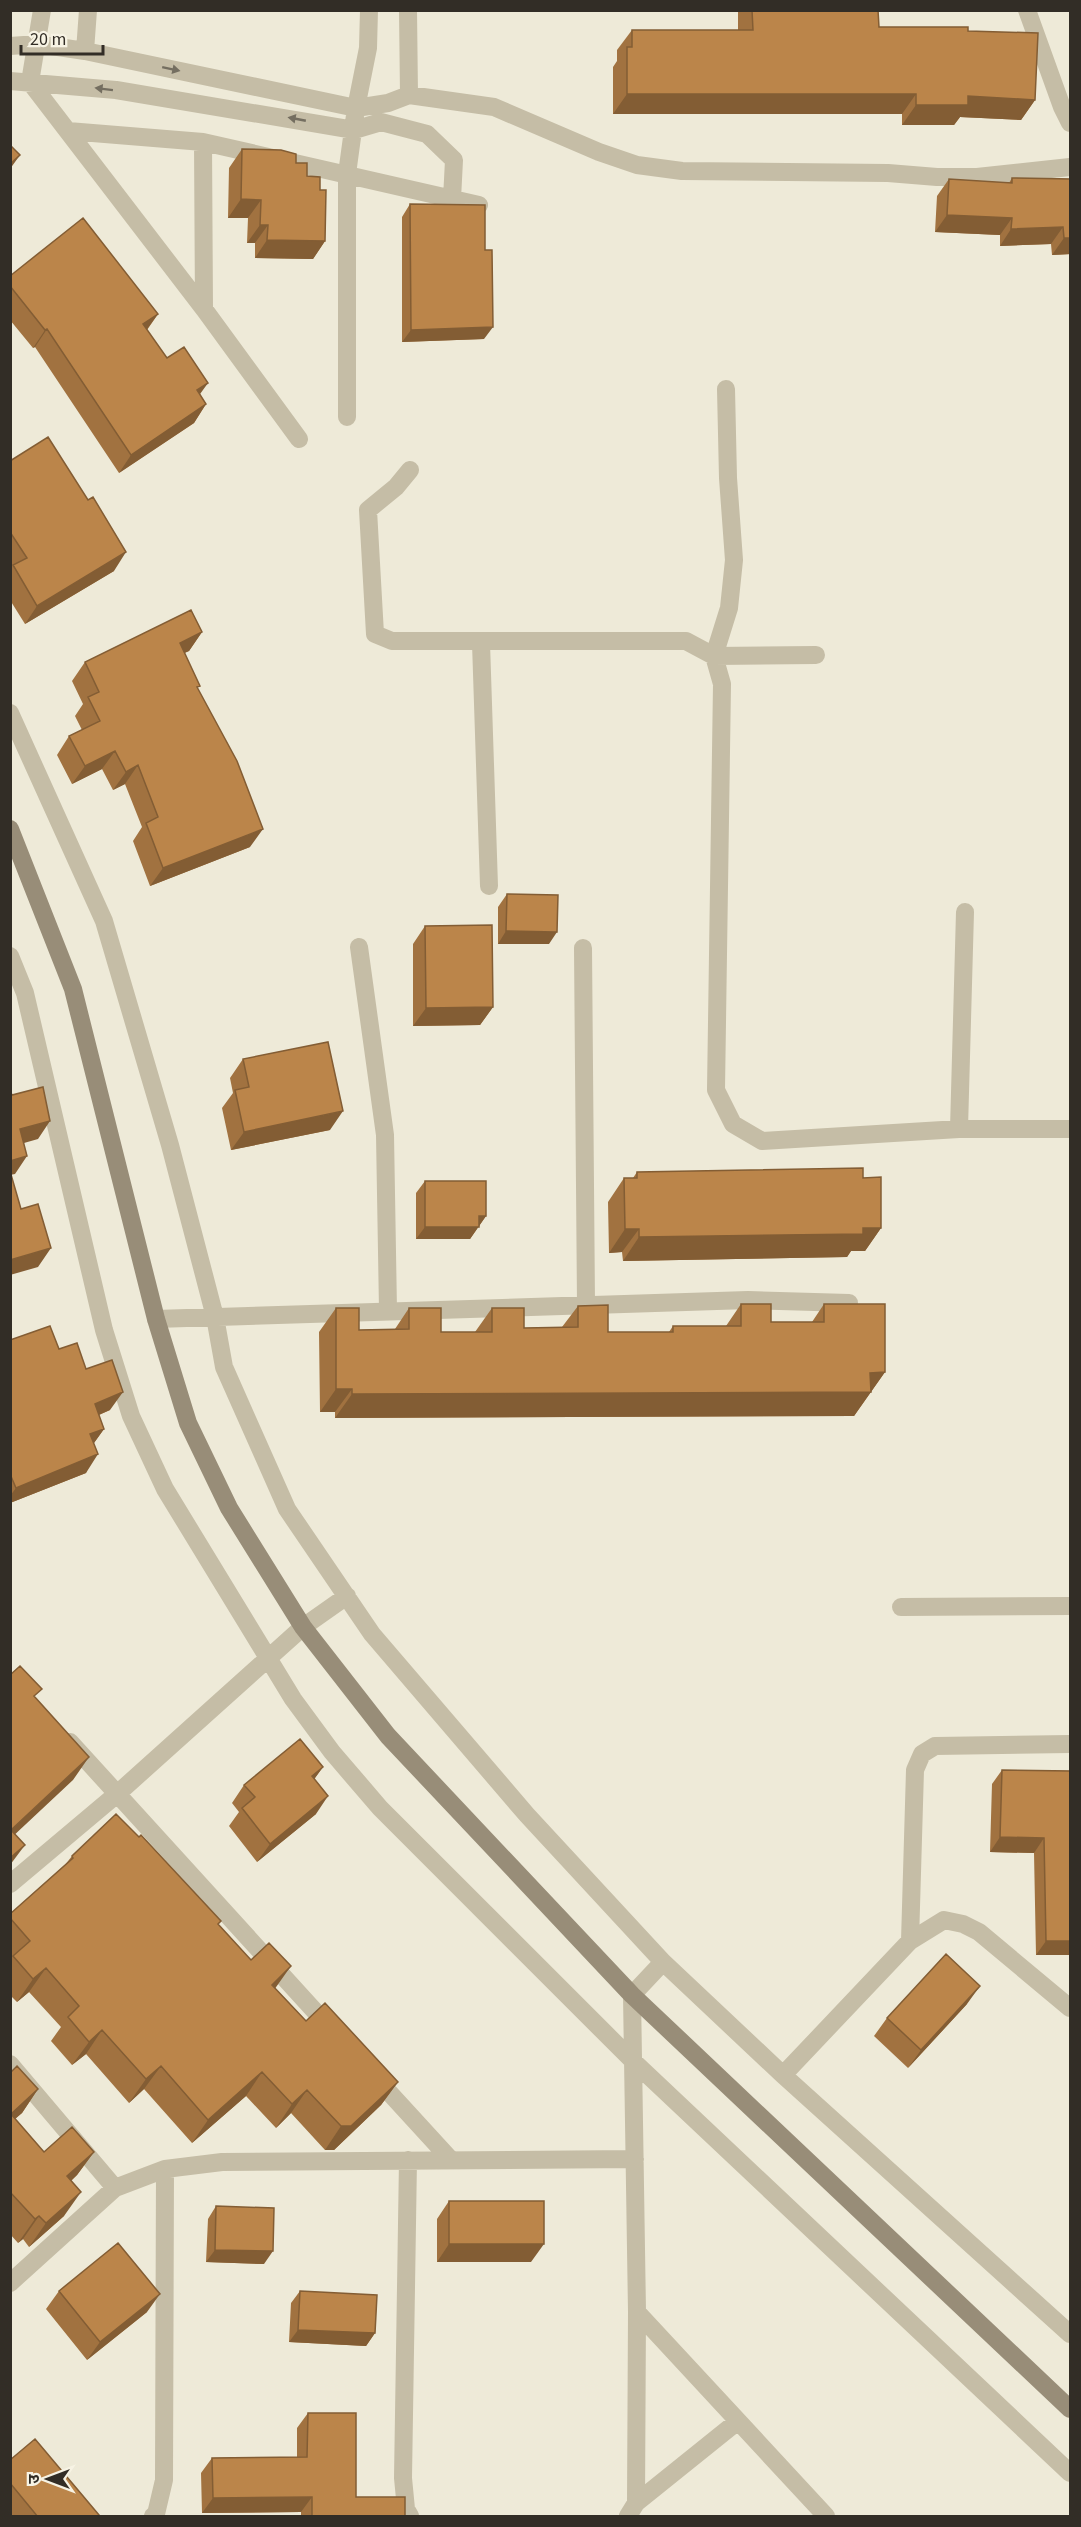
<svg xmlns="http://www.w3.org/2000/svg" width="1081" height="2527" font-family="'Source Sans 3','Noto Sans Devanagari',sans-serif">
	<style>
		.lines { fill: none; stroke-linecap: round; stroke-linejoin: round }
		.street { stroke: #c5bda6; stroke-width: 18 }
		.secondary { stroke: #988d78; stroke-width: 18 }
		.wall { fill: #a17240 }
		.shaded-wall { fill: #835d34 }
		.building { fill: #bb854a; stroke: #835d34; stroke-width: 1.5 }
		.oneway { fill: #746e60 }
	</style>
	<rect width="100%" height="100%" fill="#eeead8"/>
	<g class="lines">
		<!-- street -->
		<path class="street" d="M 42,10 L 30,82 L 204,309 L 299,439
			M 408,10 L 409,95
			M 1027,10 L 1062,107 L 1070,123
			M 10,46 L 38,44 L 85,51 L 356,108 L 388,103 L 409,95 L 494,107 L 599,152 L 637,165 L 682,171 L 888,173 L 937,177 L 977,177 L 1070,167
			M 85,51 L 88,10
			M 10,81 L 116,90 L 354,130 L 381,122 L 427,134 L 454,160 L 452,199
			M 68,131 L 203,142 L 479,205
			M 203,142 L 204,309
			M 726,389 L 728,478 L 734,560 L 729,608 L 714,656 L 816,655
			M 347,417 L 347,174 L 356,108 L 368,48 L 369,10
			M 410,470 L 396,487 L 368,510 L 375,634 L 392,641 L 686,641 L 714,656 L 722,684 L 716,1090 L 733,1124 L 762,1141 L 959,1129 L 1070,1129
			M 481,643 L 489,886
			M 10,713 L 104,921 L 170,1145 L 215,1317 L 224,1367 L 287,1509 L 372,1634 L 527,1815 L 663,1962 L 632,1995 L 637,2312 L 636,2503 L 628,2516
			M 359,947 L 385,1135 L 388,1310
			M 583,948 L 586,1304
			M 10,956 L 25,993 L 104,1330 L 131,1416 L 165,1489 L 293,1699 L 332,1752 L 380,1808 L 633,2061 L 1070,2473
			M 959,1129 L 965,912
			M 156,1319 L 748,1300 L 849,1303
			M 901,1607 L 1070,1606
			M 70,1742 L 332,2030
			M 1070,1744 L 935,1746 L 922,1754 L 915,1770 L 910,1941 L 944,1920 L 963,1924 L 979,1932 L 1070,2008
			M 10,1884 L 117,1794 L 303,1627 L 347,1596
			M 663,1962 L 783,2075 L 1070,2334
			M 10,2064 L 115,2188
			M 783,2075 L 910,1941
			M 375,2077 L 451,2160
			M 408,2160 L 403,2478 L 406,2509 L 410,2516
			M 10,2283 L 115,2188 L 165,2169 L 222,2162 L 635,2159
			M 637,2312 L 826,2516
			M 636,2503 L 738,2421
			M 153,2516 L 156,2514 L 164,2480 L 165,2169"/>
		<!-- secondary -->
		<path class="secondary" d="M 10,829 L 73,989 L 156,1319 L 188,1423 L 229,1508 L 303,1627 L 388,1736 L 632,1995 L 1070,2409"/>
	</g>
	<!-- wall -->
	<path class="wall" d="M 738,10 L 878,10 L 879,27 L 968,31 L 1035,100 L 1021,120 L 960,117 L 954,125 L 902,125 L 902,114 L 613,114 L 613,67 L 617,61 L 617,50 L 632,30 L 738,30 Z
		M 242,149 L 296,163 L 320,190 L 325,241 L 313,259 L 255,258 L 255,243 L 247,243 L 248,218 L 228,218 L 229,168 Z
		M 1012,178 L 1071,179 L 1071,254 L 1052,255 L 1051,244 L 1000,246 L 1000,235 L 935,232 L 937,196 L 949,179 L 1009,183 Z
		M 410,204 L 484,339 L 402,342 L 402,217 Z
		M 10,276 L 158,314 L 147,330 L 167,358 L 200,394 L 206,404 L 194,423 L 119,473 L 35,347 L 33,348 L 10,320 Z
		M 10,461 L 114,571 L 25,624 L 10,600 Z
		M 202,632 L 189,651 L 184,653 L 198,689 L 250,847 L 150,886 L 133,841 L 142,827 L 125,784 L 113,790 L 102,769 L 72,784 L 57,755 L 69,736 L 82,730 L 75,716 L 83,704 L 72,681 L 85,662 Z
		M 507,894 L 549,944 L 498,944 L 498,907 Z
		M 425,926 L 493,1007 L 480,1025 L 413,1026 L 413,944 Z
		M 243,1059 L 330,1130 L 231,1150 L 222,1108 L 233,1093 L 230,1078 Z
		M 637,1172 L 863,1178 L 881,1228 L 865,1251 L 851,1251 L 847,1257 L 623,1261 L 622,1252 L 609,1253 L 608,1202 L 624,1178 L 633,1178 Z
		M 425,1181 L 486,1216 L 470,1239 L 416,1239 L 416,1193 Z
		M 741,1304 L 771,1322 L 812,1322 L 824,1304 L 885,1372 L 854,1416 L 335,1418 L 335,1412 L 320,1412 L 319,1332 L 336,1308 L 359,1330 L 395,1329 L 409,1308 L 441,1332 L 475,1332 L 492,1308 L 524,1328 L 562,1327 L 578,1306 L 608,1332 L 669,1332 L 673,1326 L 726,1326 Z
		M 10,1340 L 59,1349 L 86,1369 L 110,1410 L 99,1415 L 104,1429 L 94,1443 L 86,1473 L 10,1503 Z
		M 323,1767 L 314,1779 L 316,1814 L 257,1862 L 229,1826 L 239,1812 L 232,1803 L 244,1785 Z
		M 1002,1770 L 1071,1771 L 1071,1955 L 1036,1955 L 1034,1853 L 990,1852 L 992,1784 Z
		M 139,1837 L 221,1921 L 218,1924 L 275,1989 L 306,2021 L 398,2082 L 381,2105 L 334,2150 L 325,2150 L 291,2113 L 276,2128 L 246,2096 L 192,2143 L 144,2089 L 129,2103 L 86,2054 L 72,2065 L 51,2041 L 61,2027 L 29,1992 L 17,2002 L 10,1995 L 10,1914 L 65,1865 L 72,1856 Z
		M 967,2004 L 908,2068 L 874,2036 L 887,2018 Z
		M 10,2073 L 38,2089 L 22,2113 L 15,2119 L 44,2152 L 94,2152 L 77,2175 L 71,2181 L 64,2216 L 29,2247 L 23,2239 L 18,2243 L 10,2234 Z
		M 449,2201 L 531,2262 L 437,2262 L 437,2219 Z
		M 216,2206 L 264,2264 L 206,2262 L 208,2219 Z
		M 59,2291 L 147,2312 L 87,2360 L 46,2309 Z
		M 300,2291 L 375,2333 L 366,2346 L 289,2342 L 291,2303 Z
		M 308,2413 L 356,2497 L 405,2517 L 301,2517 L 301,2512 L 202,2513 L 201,2473 L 212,2458 L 297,2457 L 297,2428 Z
		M 10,2460 L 99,2515 L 98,2517 L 10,2517 Z"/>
	<!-- shaded-wall -->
	<path class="shaded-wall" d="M 627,94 L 916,94 L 902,114 L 613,114 Z
		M 968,96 L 1035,100 L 1021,120 L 960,117 L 954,125 L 902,125 L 916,105 Z
		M 20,155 L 10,169 L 10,164 Z
		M 241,199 L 261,200 L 248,218 L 228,218 Z
		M 947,215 L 1012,218 L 1000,235 L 935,232 Z
		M 260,225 L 268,225 L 255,243 L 247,243 Z
		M 1063,227 L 1051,244 L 1000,246 L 1011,229 Z
		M 1064,238 L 1071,238 L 1071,254 L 1052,255 Z
		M 267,240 L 325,241 L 313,259 L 255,258 Z
		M 158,314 L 145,332 L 143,324 Z
		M 493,327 L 484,339 L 402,342 L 411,330 Z
		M 47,329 L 35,347 L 33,348 L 45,330 Z
		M 208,383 L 195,401 L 197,390 Z
		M 206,404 L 194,423 L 119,473 L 131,455 Z
		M 126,552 L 114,571 L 25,624 L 37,606 Z
		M 202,632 L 189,651 L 167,661 L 180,643 Z
		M 115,751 L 102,769 L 72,784 L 85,766 Z
		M 138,765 L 125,784 L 113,790 L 126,772 Z
		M 263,829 L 250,847 L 150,886 L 163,868 Z
		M 506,931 L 557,932 L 549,944 L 498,944 Z
		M 493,1007 L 480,1025 L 413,1026 L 426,1008 Z
		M 343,1111 L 330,1130 L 231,1150 L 244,1132 Z
		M 50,1121 L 38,1139 L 10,1147 L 20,1129 Z
		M 27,1156 L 15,1174 L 10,1175 L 10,1161 Z
		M 479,1216 L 486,1216 L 470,1239 L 416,1239 L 425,1227 Z
		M 863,1228 L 881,1228 L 865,1251 L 851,1251 L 847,1257 L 623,1261 L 639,1237 Z
		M 625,1229 L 639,1229 L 622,1252 L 609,1253 Z
		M 51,1248 L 38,1267 L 10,1275 L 10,1260 Z
		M 885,1372 L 854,1416 L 335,1418 L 352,1394 Z
		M 336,1389 L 352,1389 L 335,1412 L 320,1412 Z
		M 123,1392 L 110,1410 L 82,1422 L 95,1404 Z
		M 104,1429 L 91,1447 L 90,1434 Z
		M 98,1454 L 86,1473 L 10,1503 L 10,1496 L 16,1488 Z
		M 89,1757 L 73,1780 L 10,1839 L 10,1831 Z
		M 323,1767 L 310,1785 L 312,1776 Z
		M 328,1796 L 316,1814 L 257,1862 L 270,1844 Z
		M 1000,1837 L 1044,1838 L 1034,1853 L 990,1852 Z
		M 25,1845 L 10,1865 L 10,1858 Z
		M 1046,1941 L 1071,1941 L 1071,1955 L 1036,1955 Z
		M 291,1966 L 274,1990 L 272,1985 Z
		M 46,1968 L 29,1992 L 17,2002 L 33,1979 Z
		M 980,1986 L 967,2004 L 908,2068 L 921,2050 Z
		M 102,2030 L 86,2054 L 72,2065 L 89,2042 Z
		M 161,2066 L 144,2089 L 129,2103 L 146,2079 Z
		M 262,2072 L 246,2096 L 192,2143 L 208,2120 Z
		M 398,2082 L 381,2105 L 334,2150 L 325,2150 L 341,2126 Z
		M 38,2089 L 22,2113 L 10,2123 L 10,2114 Z
		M 307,2090 L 291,2113 L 276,2128 L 292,2104 Z
		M 94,2152 L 77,2175 L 50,2200 L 67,2176 Z
		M 81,2192 L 64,2216 L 29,2247 L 46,2223 Z
		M 39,2216 L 23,2239 L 18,2243 L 35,2219 Z
		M 449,2244 L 544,2244 L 531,2262 L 437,2262 Z
		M 215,2250 L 273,2251 L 264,2264 L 206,2262 Z
		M 160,2294 L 147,2312 L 87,2360 L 100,2342 Z
		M 298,2330 L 375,2333 L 366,2346 L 289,2342 Z
		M 312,2497 L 301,2512 L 202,2513 L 213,2498 Z"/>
	<!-- building -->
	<path class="building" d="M 752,10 L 878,10 L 879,27 L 968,27 L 968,31 L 1038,33 L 1035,100 L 968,96 L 968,105 L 916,105 L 916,94 L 627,94 L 627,47 L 632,47 L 632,30 L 753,30 Z
		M 10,145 L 20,155 L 10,164 Z
		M 242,149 L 281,150 L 296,154 L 296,163 L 307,163 L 307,176 L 320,177 L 320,190 L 326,190 L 325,241 L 267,240 L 268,225 L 260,225 L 261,200 L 241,199 Z
		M 1012,178 L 1071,179 L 1071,238 L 1064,238 L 1063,227 L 1011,229 L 1012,218 L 947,215 L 949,179 L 1012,183 Z
		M 410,204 L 485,205 L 485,250 L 492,250 L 493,327 L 411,330 Z
		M 83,218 L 158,314 L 143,324 L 167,358 L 184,347 L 208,383 L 197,390 L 206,404 L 131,455 L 47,329 L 45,330 L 10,286 L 10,276 Z
		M 48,437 L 88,500 L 93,497 L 126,552 L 37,606 L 13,565 L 27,558 L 10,532 L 10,461 Z
		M 191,610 L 202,632 L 180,643 L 200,686 L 197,687 L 237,761 L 263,829 L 163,868 L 146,823 L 158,817 L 138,765 L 126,772 L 115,751 L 85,766 L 69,736 L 100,721 L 88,697 L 99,692 L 85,662 Z
		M 507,894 L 558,895 L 557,932 L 506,931 Z
		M 492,925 L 493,1007 L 426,1008 L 425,926 Z
		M 328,1042 L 343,1111 L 244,1132 L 235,1090 L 249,1087 L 243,1059 Z
		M 43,1087 L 50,1121 L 20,1129 L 27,1156 L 10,1161 L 10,1090 L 12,1095 Z
		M 863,1168 L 863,1178 L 881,1177 L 881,1228 L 863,1228 L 863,1234 L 639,1237 L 639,1229 L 625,1229 L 624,1178 L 637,1178 L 637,1172 Z
		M 10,1171 L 21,1209 L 38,1204 L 51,1248 L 10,1260 Z
		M 425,1181 L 486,1181 L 486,1216 L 479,1216 L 479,1227 L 425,1227 Z
		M 741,1304 L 771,1304 L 771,1322 L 824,1322 L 824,1304 L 885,1304 L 885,1372 L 870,1373 L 871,1392 L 352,1394 L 352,1389 L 336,1389 L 336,1308 L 359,1308 L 359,1330 L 409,1329 L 409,1308 L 441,1308 L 441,1332 L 492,1332 L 492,1308 L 524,1308 L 524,1328 L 578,1327 L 578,1306 L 608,1305 L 608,1332 L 673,1332 L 673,1326 L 741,1326 Z
		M 50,1326 L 59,1349 L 77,1343 L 86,1369 L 112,1360 L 123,1392 L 95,1404 L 104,1429 L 90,1434 L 98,1454 L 16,1488 L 10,1474 L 10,1340 Z
		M 20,1666 L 42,1689 L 34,1696 L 89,1757 L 11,1830 L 25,1845 L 10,1858 L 10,1675 Z
		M 300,1739 L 323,1767 L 312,1776 L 328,1796 L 270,1844 L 242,1808 L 255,1797 L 244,1785 Z
		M 1002,1770 L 1071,1771 L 1071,1941 L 1046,1941 L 1044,1838 L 1000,1837 Z
		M 116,1814 L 139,1837 L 141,1835 L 221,1921 L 218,1924 L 251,1960 L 269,1943 L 291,1966 L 272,1985 L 306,2021 L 325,2003 L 398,2082 L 351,2126 L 341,2126 L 307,2090 L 292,2104 L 262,2072 L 208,2120 L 161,2066 L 146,2079 L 102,2030 L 89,2042 L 68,2017 L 79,2006 L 46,1968 L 33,1979 L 13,1956 L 30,1941 L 10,1918 L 10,1914 L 73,1858 L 72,1856 Z
		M 946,1954 L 980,1986 L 921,2050 L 887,2018 Z
		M 17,2066 L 38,2089 L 11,2114 L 44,2152 L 72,2127 L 94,2152 L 67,2176 L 81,2192 L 46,2223 L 39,2216 L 35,2219 L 10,2192 L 10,2073 Z
		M 449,2201 L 544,2201 L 544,2244 L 449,2244 Z
		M 216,2206 L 274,2208 L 273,2251 L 215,2250 Z
		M 118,2243 L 160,2294 L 100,2342 L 59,2291 Z
		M 300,2291 L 377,2295 L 375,2333 L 298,2330 Z
		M 308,2413 L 356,2413 L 356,2497 L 405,2497 L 405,2517 L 312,2517 L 312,2497 L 213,2498 L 212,2458 L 307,2457 Z
		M 35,2439 L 99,2515 L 97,2517 L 38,2517 L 10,2483 L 10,2460 Z"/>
	<!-- one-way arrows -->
	<defs><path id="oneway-solid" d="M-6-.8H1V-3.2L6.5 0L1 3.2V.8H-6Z" transform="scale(1.5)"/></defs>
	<g class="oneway">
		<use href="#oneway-solid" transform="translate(171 69) rotate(12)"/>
		<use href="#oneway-solid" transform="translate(104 89) rotate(-173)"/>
		<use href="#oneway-solid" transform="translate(297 119) rotate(-169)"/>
	</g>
	<!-- border -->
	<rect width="1081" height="2527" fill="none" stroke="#322d26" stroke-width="24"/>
	<!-- north arrow -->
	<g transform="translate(48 2479) rotate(270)" stroke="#f7f3e4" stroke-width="4.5" paint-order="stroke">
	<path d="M0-4.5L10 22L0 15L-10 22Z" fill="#322d26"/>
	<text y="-9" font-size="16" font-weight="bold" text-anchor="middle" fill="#322d26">उ</text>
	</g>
	<!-- scale -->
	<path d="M21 45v9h82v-9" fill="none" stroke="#322d26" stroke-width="3"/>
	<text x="30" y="45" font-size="18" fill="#322d26" stroke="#f7f3e4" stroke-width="4.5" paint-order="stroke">20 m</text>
</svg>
